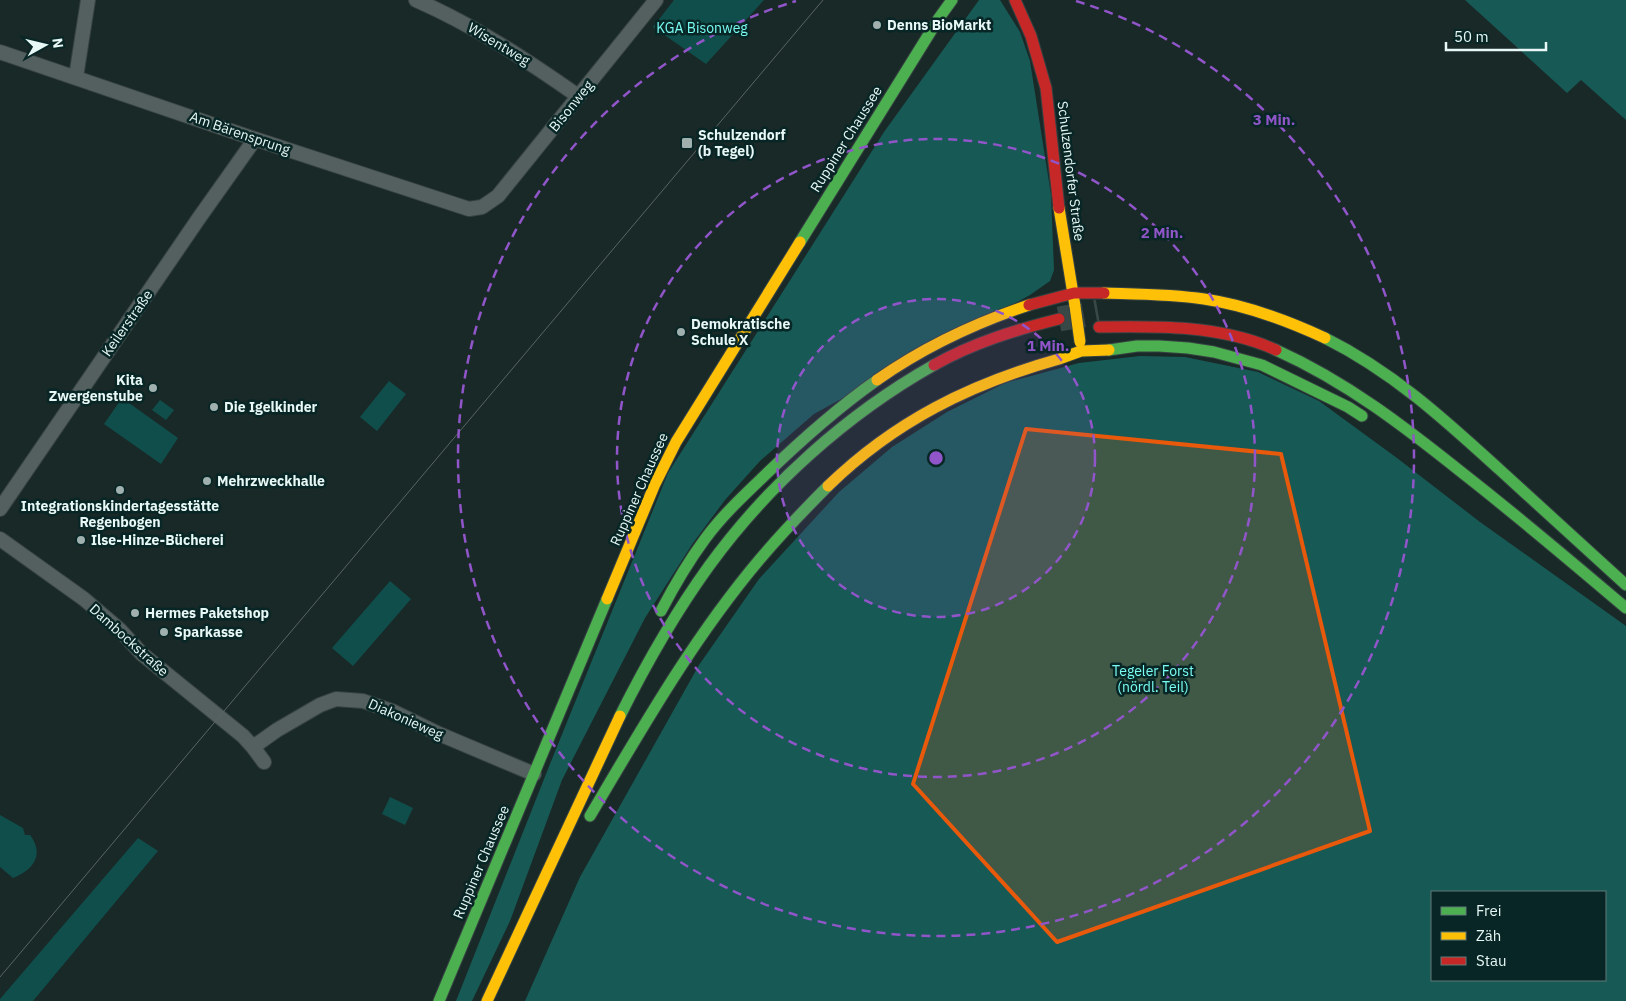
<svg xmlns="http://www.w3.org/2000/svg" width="1626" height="1001" font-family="'IBM Plex Sans',sans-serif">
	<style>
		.green { fill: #104e4b }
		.forest { fill: #175955; fill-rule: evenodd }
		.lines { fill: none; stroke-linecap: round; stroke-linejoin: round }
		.highway-tunnel { stroke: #384847; stroke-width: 25; stroke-dasharray: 25 12; stroke-linecap: butt }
		.street-casing { stroke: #374342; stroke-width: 16 }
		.fast-casing { stroke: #374342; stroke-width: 13 }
		.slow-casing { stroke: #374342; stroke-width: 13 }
		.jam-casing { stroke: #374342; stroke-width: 13 }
		.street { stroke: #54605f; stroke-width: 14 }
		.fast { stroke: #4caf50; stroke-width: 11 }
		.slow { stroke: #ffc107; stroke-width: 11 }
		.jam { stroke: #c62828; stroke-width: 11 }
		.tram { stroke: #596564; stroke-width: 1 }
		.slow-bridge-casing { stroke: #374342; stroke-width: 13; stroke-linecap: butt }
		.slow-bridge { stroke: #ffc107; stroke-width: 11 }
		.marked { fill: #e8590c; fill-opacity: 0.2; stroke: #e8590c; stroke-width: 4; stroke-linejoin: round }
		.ring { fill: none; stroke: #9155ca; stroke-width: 2.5; stroke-dasharray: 9 6 }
		.poi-dot { fill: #9fb0ae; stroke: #072625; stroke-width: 2 }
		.labels { text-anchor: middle; stroke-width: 5; stroke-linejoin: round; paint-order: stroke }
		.poi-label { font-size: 14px; font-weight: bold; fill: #e7f8f6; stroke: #072625; text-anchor: start }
		.park-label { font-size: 14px; fill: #7afcf3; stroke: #072625 }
		.street-label { font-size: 14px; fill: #e7f8f6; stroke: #072625 }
		.centre { fill: #9155ca; stroke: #072625; stroke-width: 2.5 }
		.ring-label { font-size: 15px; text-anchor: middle; font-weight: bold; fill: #9155ca; stroke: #072625; stroke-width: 5; stroke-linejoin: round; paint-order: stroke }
	</style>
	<rect width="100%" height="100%" fill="#192928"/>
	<!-- green -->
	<path class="green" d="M 674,0 L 764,0 L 706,64 L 653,27 Z
		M 389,381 L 406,394 L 377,431 L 360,417 Z
		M 122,398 L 178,438 L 161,464 L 104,424 Z
		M 160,400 L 174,410 L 166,420 L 152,410 Z
		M 390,581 L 411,599 L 353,666 L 332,648 Z
		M 390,797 L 413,808 L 405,825 L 382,814 Z
		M 0,815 L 23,828 L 25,835 L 30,835 C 45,855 33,870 13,878 L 0,867 Z
		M 138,838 L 158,851 L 33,1001 L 0,1001 L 0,999 Z"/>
	<!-- forest -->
	<path class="forest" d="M 979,0 L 1000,0 L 1020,32 L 1030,61 L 1051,195 L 1054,270 L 1050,281 L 1030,295 L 814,414 L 760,461 L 725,500 L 693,543 L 645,618 L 562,780 L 510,921 L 472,1001 L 456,1001 L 550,764 L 668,473 L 884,132 Z
		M 1465,0 L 1626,0 L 1626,120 L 1581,80 L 1567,93 Z
		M 1140,356 L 1185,357 L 1258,372 L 1319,401 L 1397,458 L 1480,522 L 1626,626 L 1626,1001 L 525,1001 L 580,877 L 699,665 L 759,579 L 839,492 L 892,447 L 947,412 L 1005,383 L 1079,363 ZM 1432,892 L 1605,892 L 1605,980 L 1432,980 Z"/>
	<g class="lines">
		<!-- highway-tunnel -->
		<path class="highway-tunnel" d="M 1059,319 L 1098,312"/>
		<defs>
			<path id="street" d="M 416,0 C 475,26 525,59 578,96
				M 0,52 L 255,139 L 469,209 L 482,207 L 498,196 L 656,0
				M 76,77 L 88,0
				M 0,509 L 199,218 L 255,139
				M 0,539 L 84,599 L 119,629 L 142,654 L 243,736 L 253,747 L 264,762
				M 253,747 L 277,730 L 320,705 L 336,699 L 363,701 L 392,711 L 437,733 L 534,774"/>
			<path id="fast" d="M 800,242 L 939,18 L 952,0
				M 1325,338 C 1393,372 1444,419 1500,470 C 1542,508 1584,547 1626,585
				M 1109,350 L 1137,346 L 1159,346 L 1188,348 L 1214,352 L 1262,365 L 1348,407 L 1362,416
				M 1276,350 C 1347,382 1405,427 1465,475 C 1520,518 1573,563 1626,608
				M 661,611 C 674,586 688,562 705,539 C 721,517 741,498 762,478 C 798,443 836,409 877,380
				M 620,716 C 646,664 675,613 709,566 C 768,485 847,414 934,365
				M 590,816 C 642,728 694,637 760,559 C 782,533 805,509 828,486
				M 439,1001 L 607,599"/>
			<path id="slow" d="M 1059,208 L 1075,306
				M 1104,293 C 1137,294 1171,294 1204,299 C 1246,305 1286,320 1325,338
				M 1059,359 L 1081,351 L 1109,350
				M 877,380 C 924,347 975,323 1029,305
				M 828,486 C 895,421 970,384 1059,359
				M 607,599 L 655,484 L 676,442 L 800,242
				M 487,1001 L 620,716"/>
			<path id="jam" d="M 1015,0 L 1031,36 L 1046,88 L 1059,208
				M 1029,305 L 1074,293 L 1104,293
				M 1099,327 C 1157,326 1222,325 1276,350
				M 934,365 C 973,343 1015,330 1059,319"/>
		</defs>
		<!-- street casing -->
		<use href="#street" class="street-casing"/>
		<!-- fast casing -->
		<use href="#fast" class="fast-casing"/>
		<!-- slow casing -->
		<use href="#slow" class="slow-casing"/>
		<!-- jam casing -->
		<use href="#jam" class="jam-casing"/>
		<!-- street -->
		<use href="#street" class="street"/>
		<!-- fast -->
		<use href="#fast" class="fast"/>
		<!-- slow -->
		<use href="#slow" class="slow"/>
		<!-- jam -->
		<use href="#jam" class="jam"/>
		<!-- tram -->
		<path class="tram" d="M 0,977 L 823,0"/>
		<defs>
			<path id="slow-bridge" d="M 1075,306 L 1080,342"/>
		</defs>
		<!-- slow-bridge casing -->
		<use href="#slow-bridge" class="slow-bridge-casing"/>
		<!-- slow-bridge -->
		<use href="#slow-bridge" class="slow-bridge"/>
	</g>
	<!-- marked area -->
	<path class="marked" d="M 1026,429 L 1281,454 L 1370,831 L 1057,942 L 913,784 Z"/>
	<!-- distance rings -->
	<circle cx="936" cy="458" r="159" fill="#9155ca" fill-opacity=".12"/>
	<g class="ring">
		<circle cx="936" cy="458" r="159"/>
		<circle cx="936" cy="458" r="319"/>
		<path d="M1076 1A478 478 0 1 1 796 1"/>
	</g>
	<!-- markers -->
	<g class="poi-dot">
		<circle cx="877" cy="25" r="5"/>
		<rect x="681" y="137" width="12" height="12" rx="2.5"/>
		<circle cx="681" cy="332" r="5"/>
		<circle cx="153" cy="388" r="5"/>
		<circle cx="214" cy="407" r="5"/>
		<circle cx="207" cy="481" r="5"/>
		<circle cx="120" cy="490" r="5"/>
		<circle cx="81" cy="540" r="5"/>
		<circle cx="135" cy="613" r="5"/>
		<circle cx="164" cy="632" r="5"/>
	</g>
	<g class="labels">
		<!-- poi labels -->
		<g class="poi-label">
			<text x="887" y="30">Denns BioMarkt</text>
			<text x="698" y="140">Schulzendorf<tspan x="698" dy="16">(b Tegel)</tspan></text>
			<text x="691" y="329">Demokratische<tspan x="691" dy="16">Schule X</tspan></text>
			<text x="143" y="385" text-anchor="end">Kita<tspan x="143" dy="16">Zwergenstube</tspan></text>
			<text x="224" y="412">Die Igelkinder</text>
			<text x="217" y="486">Mehrzweckhalle</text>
			<text x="120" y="511" text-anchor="middle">Integrationskindertagesstätte<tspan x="120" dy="16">Regenbogen</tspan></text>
			<text x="91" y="545">Ilse-Hinze-Bücherei</text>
			<text x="145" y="618">Hermes Paketshop</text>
			<text x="174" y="637">Sparkasse</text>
		</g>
		<!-- park labels -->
		<g class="park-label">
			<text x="702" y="33">KGA Bisonweg</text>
			<text x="1153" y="676">Tegeler Forst<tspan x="1153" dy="16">(nördl. Teil)</tspan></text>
		</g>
		<!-- street labels -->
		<g class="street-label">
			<text transform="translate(499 44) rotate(31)" y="5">Wisentweg</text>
			<text transform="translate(571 106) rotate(-51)" y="5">Bisonweg</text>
			<text transform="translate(240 133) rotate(19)" y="5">Am Bärensprung</text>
			<text transform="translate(846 139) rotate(-58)" y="5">Ruppiner Chaussee</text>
			<text transform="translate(1071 171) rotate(83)" y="5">Schulzendorfer Straße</text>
			<text transform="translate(127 323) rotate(-55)" y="5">Keilerstraße</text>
			<text transform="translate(639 489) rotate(-66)" y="5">Ruppiner Chaussee</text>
			<text transform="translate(129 640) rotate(42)" y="5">Dambockstraße</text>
			<text transform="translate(406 719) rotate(24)" y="5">Diakonieweg</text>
			<text transform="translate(481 862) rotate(-67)" y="5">Ruppiner Chaussee</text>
		</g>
	</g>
	<circle cx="936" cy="458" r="8" class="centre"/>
	<g class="ring-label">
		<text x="1274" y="125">3 Min.</text>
		<text x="1162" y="238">2 Min.</text>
		<text x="1048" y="351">1 Min.</text>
	</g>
	<!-- legend -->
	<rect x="1431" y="891" width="175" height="90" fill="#072625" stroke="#617a79"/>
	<rect x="1441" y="907" width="25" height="8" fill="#4caf50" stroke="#617a79"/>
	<text x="1476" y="916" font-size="15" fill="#e7f8f6">Frei</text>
	<rect x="1441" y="932" width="25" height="8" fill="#ffc107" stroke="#617a79"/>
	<text x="1476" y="941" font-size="15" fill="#e7f8f6">Zäh</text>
	<rect x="1441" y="957" width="25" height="8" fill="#c62828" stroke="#617a79"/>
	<text x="1476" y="966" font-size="15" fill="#e7f8f6">Stau</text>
	<!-- north arrow -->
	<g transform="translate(45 45) rotate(82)" stroke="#072625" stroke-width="4" paint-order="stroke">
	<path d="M0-4L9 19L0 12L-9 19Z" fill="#e7f8f6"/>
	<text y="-8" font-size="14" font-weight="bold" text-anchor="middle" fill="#e7f8f6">N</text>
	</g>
	<!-- scale -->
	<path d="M1446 42v8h100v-8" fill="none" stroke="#e7f8f6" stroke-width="2.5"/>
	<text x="1454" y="42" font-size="15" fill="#e7f8f6" stroke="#072625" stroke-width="4" paint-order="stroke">50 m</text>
</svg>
